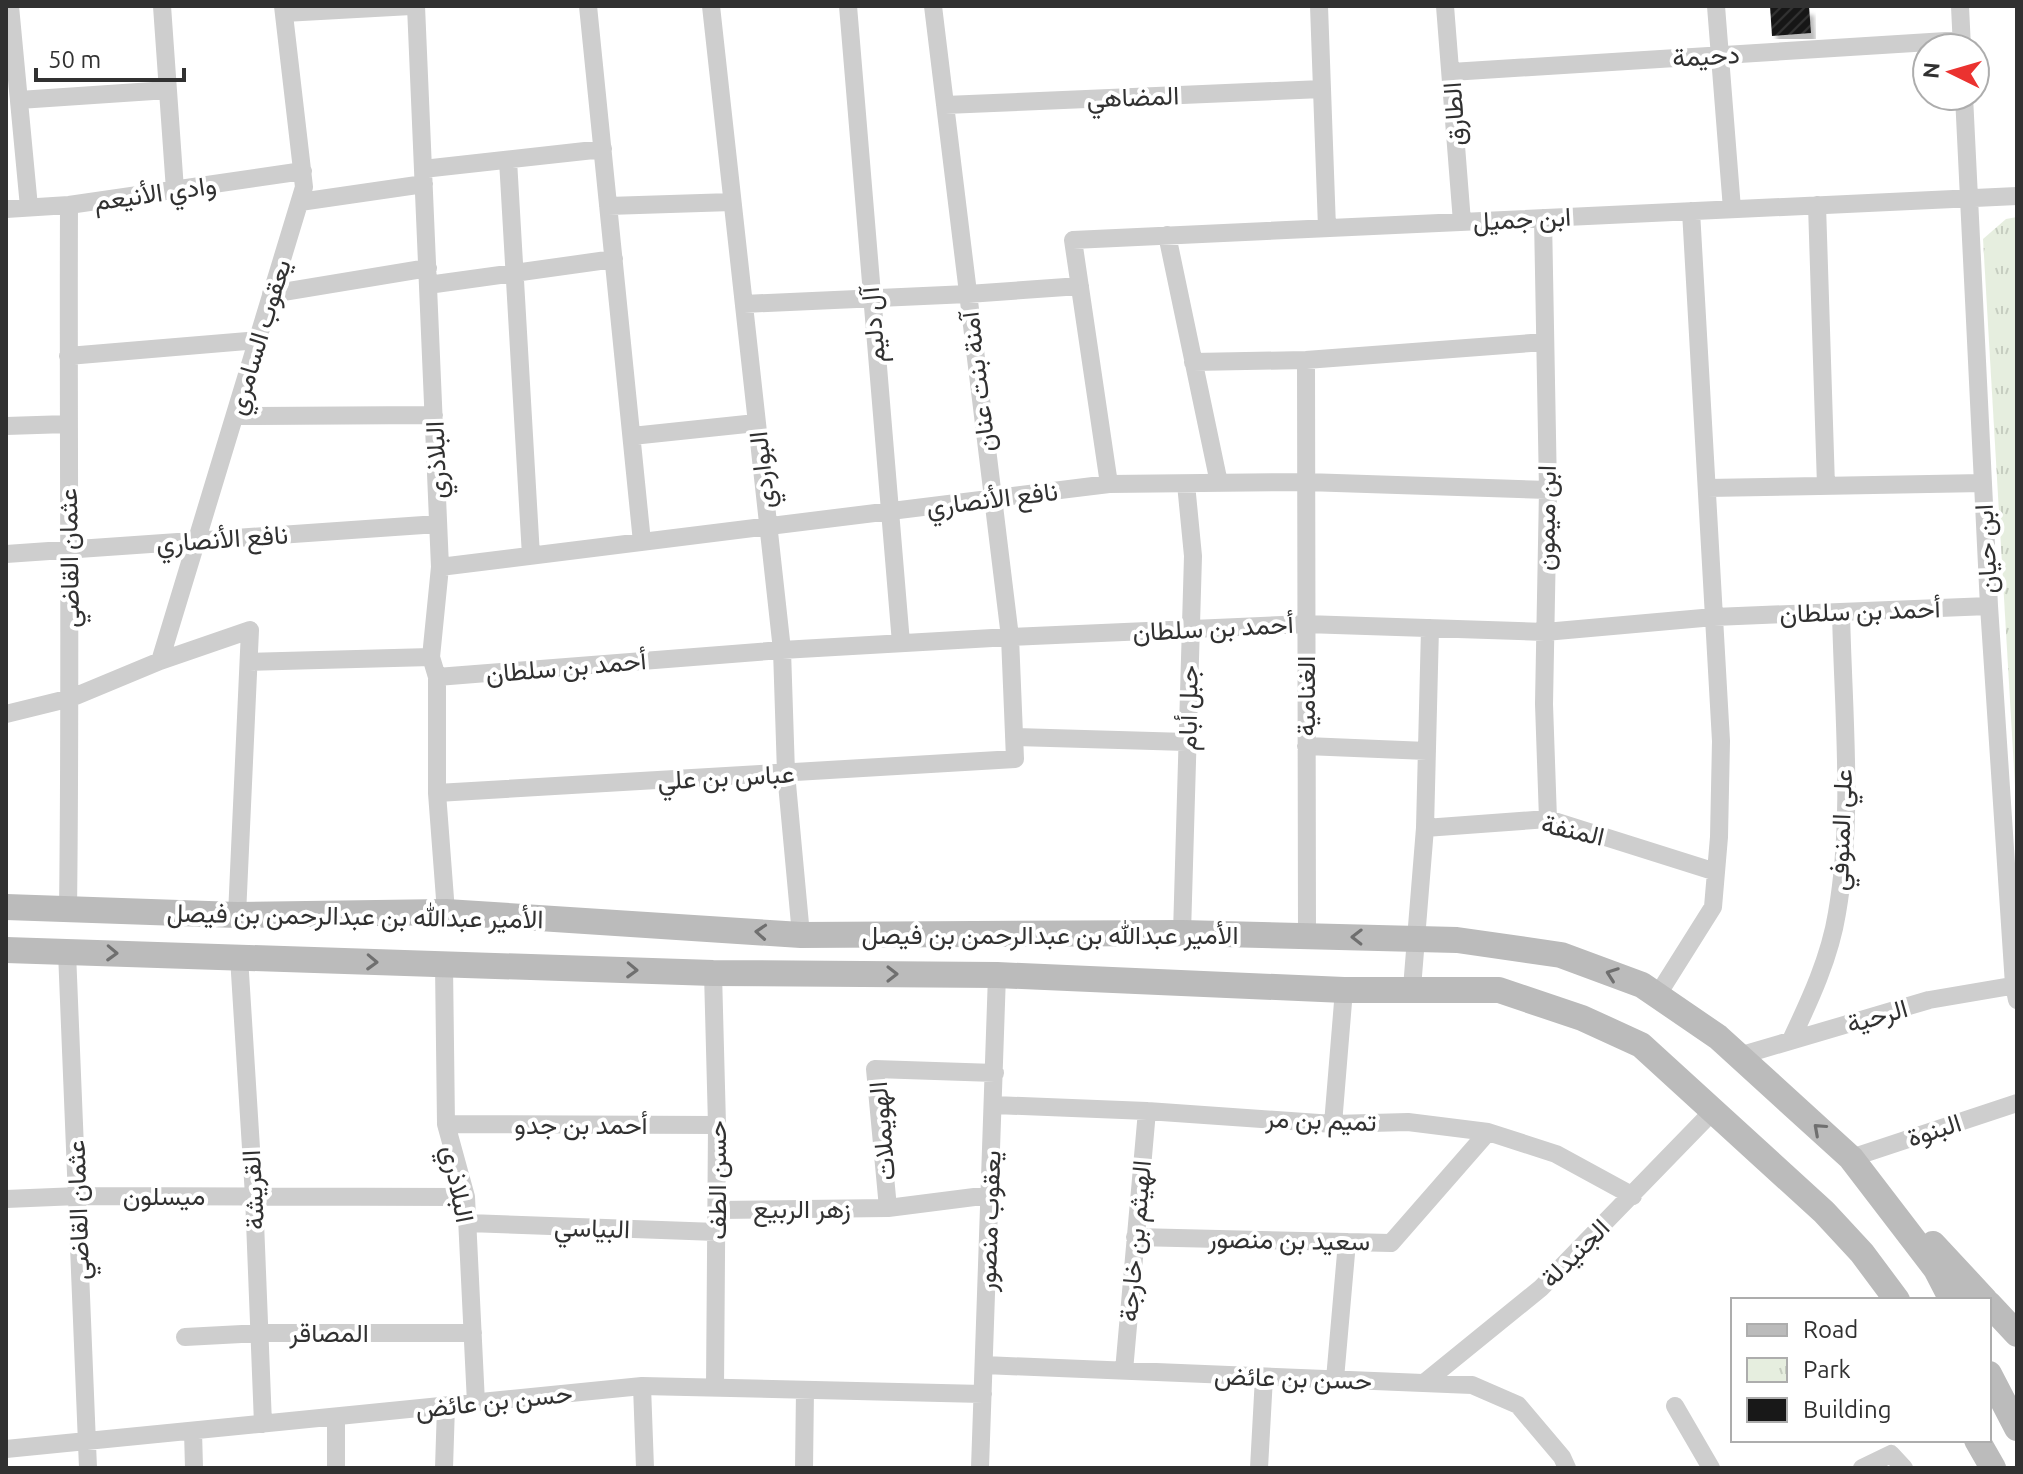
<svg xmlns="http://www.w3.org/2000/svg" width="2023" height="1474" font-family="Ubuntu,Vazirmatn,sans-serif">
	<style>
		.park { fill: url(#park-tufts) }
		.building { fill: url(#building-hatch); filter: url(#shadow) }
		.lines { fill: none; stroke-linecap: round; stroke-linejoin: round }
		.street { stroke: #cecece; stroke-width: 18 }
		.secondary { stroke: #bbb; stroke-width: 26 }
		.oneway { stroke: #6f6f6f }
		.labels { text-anchor: middle; stroke-width: 8; stroke-linejoin: round; paint-order: stroke }
		.street-label { font-size: 26px; fill: #313131; stroke: #fff }
	</style>
	<defs>
		<pattern id="park-tufts" width="24" height="20" patternUnits="userSpaceOnUse" patternTransform="scale(2)"><rect width="24" height="20" fill="#e6eedf"/><path d="M3 7l-1-3M5 7V3M7 7l1-3M15 17l-1-3M17 17v-4M19 17l1-3" fill="none" stroke="#c6cdc0"/></pattern>
		<pattern id="building-hatch" width="6" height="6" patternUnits="userSpaceOnUse" patternTransform="scale(2)"><rect width="6" height="6" fill="#181818"/><path d="M-1 1l2-2M0 6l6-6M5 7l2-2" fill="none" stroke="#313131"/></pattern>
		<filter id="shadow"><feDropShadow dx="5" dy="9" stdDeviation="2" flood-color="#0004"/></filter>
	</defs>
	<rect width="100%" height="100%" fill="#fff"/>
	<!-- park -->
	<path class="park" d="M 2017,217 L 2017,820 L 1983,239 L 2006,219 Z"/>
	<!-- building -->
	<path class="building" d="M 1770,6 L 1809,6 L 1811,33 L 1772,36 Z"/>
	<g class="lines">
		<!-- street -->
		<path class="street" d="M 10,6 L 29,207
			M 162,6 L 175,190
			M 416,6 L 440,567 L 431,657 L 437,677 L 437,793 L 446,912
			M 588,6 L 642,542
			M 711,6 L 782,650 L 786,773 L 801,935
			M 848,6 L 901,643
			M 1319,6 L 1327,228
			M 1445,6 L 1462,222
			M 1716,6 L 1732,209
			M 1960,6 L 1962,48
			M 284,13 L 411,6
			M 1451,72 L 1962,40
			M 1964,96 L 1989,606 L 2014,985 L 2017,1000
			M 19,100 L 168,90
			M 945,105 L 1322,89
			M 508,160 L 531,556
			M 423,169 L 603,149
			M 300,202 L 424,184
			M 1817,205 L 1826,486
			M 608,206 L 732,202
			M 6,209 L 69,205 L 303,171
			M 1543,218 L 1548,490 L 1544,704 L 1548,819
			M 1167,235 L 1219,483
			M 428,285 L 614,259
			M 271,294 L 428,268
			M 744,304 L 968,294 L 1080,286
			M 68,356 L 258,340
			M 1306,360 L 1307,936
			M 1193,362 L 1306,360 L 1545,342
			M 235,416 L 434,415
			M 6,426 L 68,424
			M 632,436 L 756,423
			M 1109,484 L 1073,240 L 2017,196
			M 1707,488 L 1983,483
			M 6,554 L 438,524
			M 440,567 L 1109,484 L 1306,482 L 1548,490
			M 160,661 L 304,187 L 283,6
			M 249,662 L 431,657
			M 437,677 L 782,650 L 1010,637 L 1305,624 L 1545,632 L 1714,617 L 1989,606
			M 6,714 L 71,698 L 160,661 L 250,630 L 237,915
			M 1014,737 L 1187,742
			M 1306,746 L 1427,751
			M 437,793 L 1015,759 L 1010,637 L 933,6
			M 1425,828 L 1548,819 L 1716,872
			M 68,910 C 71,675 68,440 69,205
			M 1182,933 L 1193,556 L 1186,484
			M 67,952 L 88,1468
			M 239,957 L 254,1196 L 263,1424
			M 444,965 L 446,1124 L 466,1197 L 476,1403
			M 713,973 L 717,1125 L 715,1388
			M 1412,988 L 1425,828 L 1430,628
			M 1657,996 L 1713,907 L 1719,837 L 1721,741 L 1691,211
			M 1791,1040 C 1810,1000 1830,957 1837,913 C 1854,815 1843,711 1841,612
			M 1739,1056 L 1929,1000 L 2017,985
			M 994,1105 L 1147,1111 L 1333,1124 L 1408,1122 L 1488,1132 L 1556,1154 L 1633,1196
			M 446,1124 L 717,1125
			M 1333,1124 L 1344,990
			M 1851,1158 L 2017,1103
			M 990,1195 L 888,1208 L 875,1069 L 995,1073
			M 6,1199 L 78,1196 L 466,1197
			M 716,1210 L 888,1208
			M 468,1223 L 717,1232
			M 1135,1237 L 1391,1243 L 1488,1132
			M 185,1337 L 260,1333 L 473,1333
			M 984,1365 L 1472,1385 L 1518,1405 L 1562,1457 L 1567,1468
			M 1124,1371 L 1147,1111
			M 1335,1379 L 1347,1242
			M 1424,1383 L 1541,1288 L 1714,1110
			M 642,1386 L 645,1468
			M 1675,1406 L 1711,1468
			M 336,1417 L 336,1468
			M 193,1431 L 194,1468
			M 6,1449 L 642,1386 L 983,1394
			M 444,1468 L 446,1406
			M 804,1468 L 805,1390
			M 980,1468 L 997,975
			M 1259,1468 L 1264,1377
			M 1862,1468 L 1891,1454 L 1904,1468"/>
		<!-- secondary -->
		<path class="secondary" d="M 6,907 L 237,915 L 446,912 L 801,935 L 1182,933 L 1457,940 L 1561,955 L 1642,985 L 1718,1037 L 1851,1158 L 1936,1269 L 1952,1300
			M 6,950 L 713,973 L 997,975 L 1344,990 L 1499,990 L 1582,1018 L 1641,1045 L 1824,1212 L 1862,1253 L 1897,1300
			M 1933,1244 L 1985,1300
			M 1989,1304 L 2017,1334
			M 1989,1374 L 2017,1428
			M 1977,1440 L 1993,1468"/>
	</g>
	<!-- one-way arrows -->
	<defs><path id="oneway-chevron" d="M-2-3.5L2.5 0L-2 3.5" fill="none" stroke-width="1.6" stroke-linecap="round" stroke-linejoin="round" transform="scale(2)"/></defs>
	<g class="oneway">
		<use href="#oneway-chevron" transform="translate(761 932) rotate(-176)"/>
		<use href="#oneway-chevron" transform="translate(1357 937) rotate(-179)"/>
		<use href="#oneway-chevron" transform="translate(112 953) rotate(2)"/>
		<use href="#oneway-chevron" transform="translate(372 962) rotate(2)"/>
		<use href="#oneway-chevron" transform="translate(632 970) rotate(2)"/>
		<use href="#oneway-chevron" transform="translate(892 974)"/>
		<use href="#oneway-chevron" transform="translate(1612 974) rotate(-160)"/>
		<use href="#oneway-chevron" transform="translate(1819 1129) rotate(-138)"/>
	</g>
	<g class="labels">
		<!-- street labels -->
		<g class="street-label">
			<text transform="translate(1706 56) rotate(-3)" y="9">دحيمة</text>
			<text transform="translate(1133 97) rotate(-2)" y="9">المضاهي</text>
			<text transform="translate(1454 114) rotate(-94)" y="9">الطارق</text>
			<text transform="translate(155 193) rotate(-8)" y="9">وادي الأنيعم</text>
			<text transform="translate(1522 219) rotate(-3)" y="9">ابن جميل</text>
			<text transform="translate(873 325) rotate(-95)" y="9">آل دليم</text>
			<text transform="translate(259 337) rotate(-73)" y="9">يعقوب السامري</text>
			<text transform="translate(978 382) rotate(-97)" y="9">آمنة بنت عنان</text>
			<text transform="translate(436 460) rotate(-92)" y="9">البلاذري</text>
			<text transform="translate(762 470) rotate(-96)" y="9">البواردي</text>
			<text transform="translate(992 499) rotate(-7)" y="9">نافع الأنصاري</text>
			<text transform="translate(1546 518) rotate(-89)" y="9">ابن ميمون</text>
			<text transform="translate(222 539) rotate(-4)" y="9">نافع الأنصاري</text>
			<text transform="translate(1986 549) rotate(-93)" y="9">ابن حيان</text>
			<text transform="translate(69 558) rotate(-91)" y="9">عثمان القاضي</text>
			<text transform="translate(1860 611) rotate(-2)" y="9">أحمد بن سلطان</text>
			<text transform="translate(1213 628) rotate(-3)" y="9">أحمد بن سلطان</text>
			<text transform="translate(566 667) rotate(-5)" y="9">أحمد بن سلطان</text>
			<text transform="translate(1306 696) rotate(-90)" y="9">الغنامية</text>
			<text transform="translate(1188 708) rotate(-89)" y="9">جبل أبام</text>
			<text transform="translate(726 777) rotate(-3)" y="9">عباس بن علي</text>
			<text transform="translate(1573 830) rotate(13)" y="9">المنفة</text>
			<text transform="translate(1841 830) rotate(-88)" y="9">علي المنوفي</text>
			<text transform="translate(355 916) rotate(1)" y="9">الأمير عبدالله بن عبدالرحمن بن فيصل</text>
			<text x="1050" y="944">الأمير عبدالله بن عبدالرحمن بن فيصل</text>
			<text transform="translate(1877 1016) rotate(-16)" y="9">الرحية</text>
			<text transform="translate(1321 1120) rotate(2)" y="9">تميم بن مر</text>
			<text x="581" y="1134">أحمد بن جدو</text>
			<text transform="translate(1934 1130) rotate(-18)" y="9">البنوة</text>
			<text transform="translate(882 1131) rotate(-95)" y="9">الهويملات</text>
			<text transform="translate(717 1180) rotate(-90)" y="9">حسن الطف</text>
			<text transform="translate(458 1184) rotate(79)" y="9">البلاذري</text>
			<text transform="translate(253 1190) rotate(-93)" y="9">القريشة</text>
			<text x="164" y="1205">ميسلون</text>
			<text x="802" y="1218">زهر الربيع</text>
			<text transform="translate(78 1210) rotate(-92)" y="9">عثمان القاضي</text>
			<text transform="translate(989 1221) rotate(-88)" y="9">يعقوب منصور</text>
			<text transform="translate(592 1228) rotate(2)" y="9">البياسي</text>
			<text transform="translate(1289 1240) rotate(1)" y="9">سعيد بن منصور</text>
			<text transform="translate(1135 1241) rotate(-85)" y="9">الهيثم بن خارجة</text>
			<text transform="translate(1575 1253) rotate(-45)" y="9">الجنيدلة</text>
			<text x="329" y="1342">المصاقر</text>
			<text transform="translate(1293 1378) rotate(2)" y="9">حسن بن عائض</text>
			<text transform="translate(494 1401) rotate(-6)" y="9">حسن بن عائض</text>
		</g>
	</g>
	<!-- border -->
	<rect width="2023" height="1474" fill="none" stroke="#313131" stroke-width="16"/>
	<!-- legend -->
	<rect x="1731" y="1298" width="260" height="144" fill="#ffffff" stroke="#adadad" stroke-width="2"/>
	<rect x="1747" y="1324" width="40" height="12" fill="#bbbbbb" stroke="#adadad" stroke-width="2"/>
	<text x="1803" y="1338" font-size="24" fill="#313131">Road</text>
	<rect x="1747" y="1358" width="40" height="24" fill="url(#park-tufts)" stroke="#adadad" stroke-width="2"/>
	<text x="1803" y="1378" font-size="24" fill="#313131">Park</text>
	<rect x="1747" y="1398" width="40" height="24" fill="#181818" stroke="#adadad" stroke-width="2"/>
	<text x="1803" y="1418" font-size="24" fill="#313131">Building</text>
	<!-- north arrow -->
	<g transform="translate(1951 72) rotate(275)"><circle r="38" fill="#ffffff" stroke="#adadad" stroke-width="2"/>
	<path d="M0-6L14 30L0 20L-14 30Z" fill="#eb3230"/>
	<text y="-12" font-size="22" font-weight="bold" text-anchor="middle" fill="#313131">N</text>
	</g>
	<!-- scale -->
	<path d="M36 68v12h148v-12" fill="none" stroke="#313131" stroke-width="4"/>
	<text x="48" y="68" font-size="24" fill="#313131" stroke="#ffffff" stroke-width="6" paint-order="stroke">50 m</text>
</svg>
